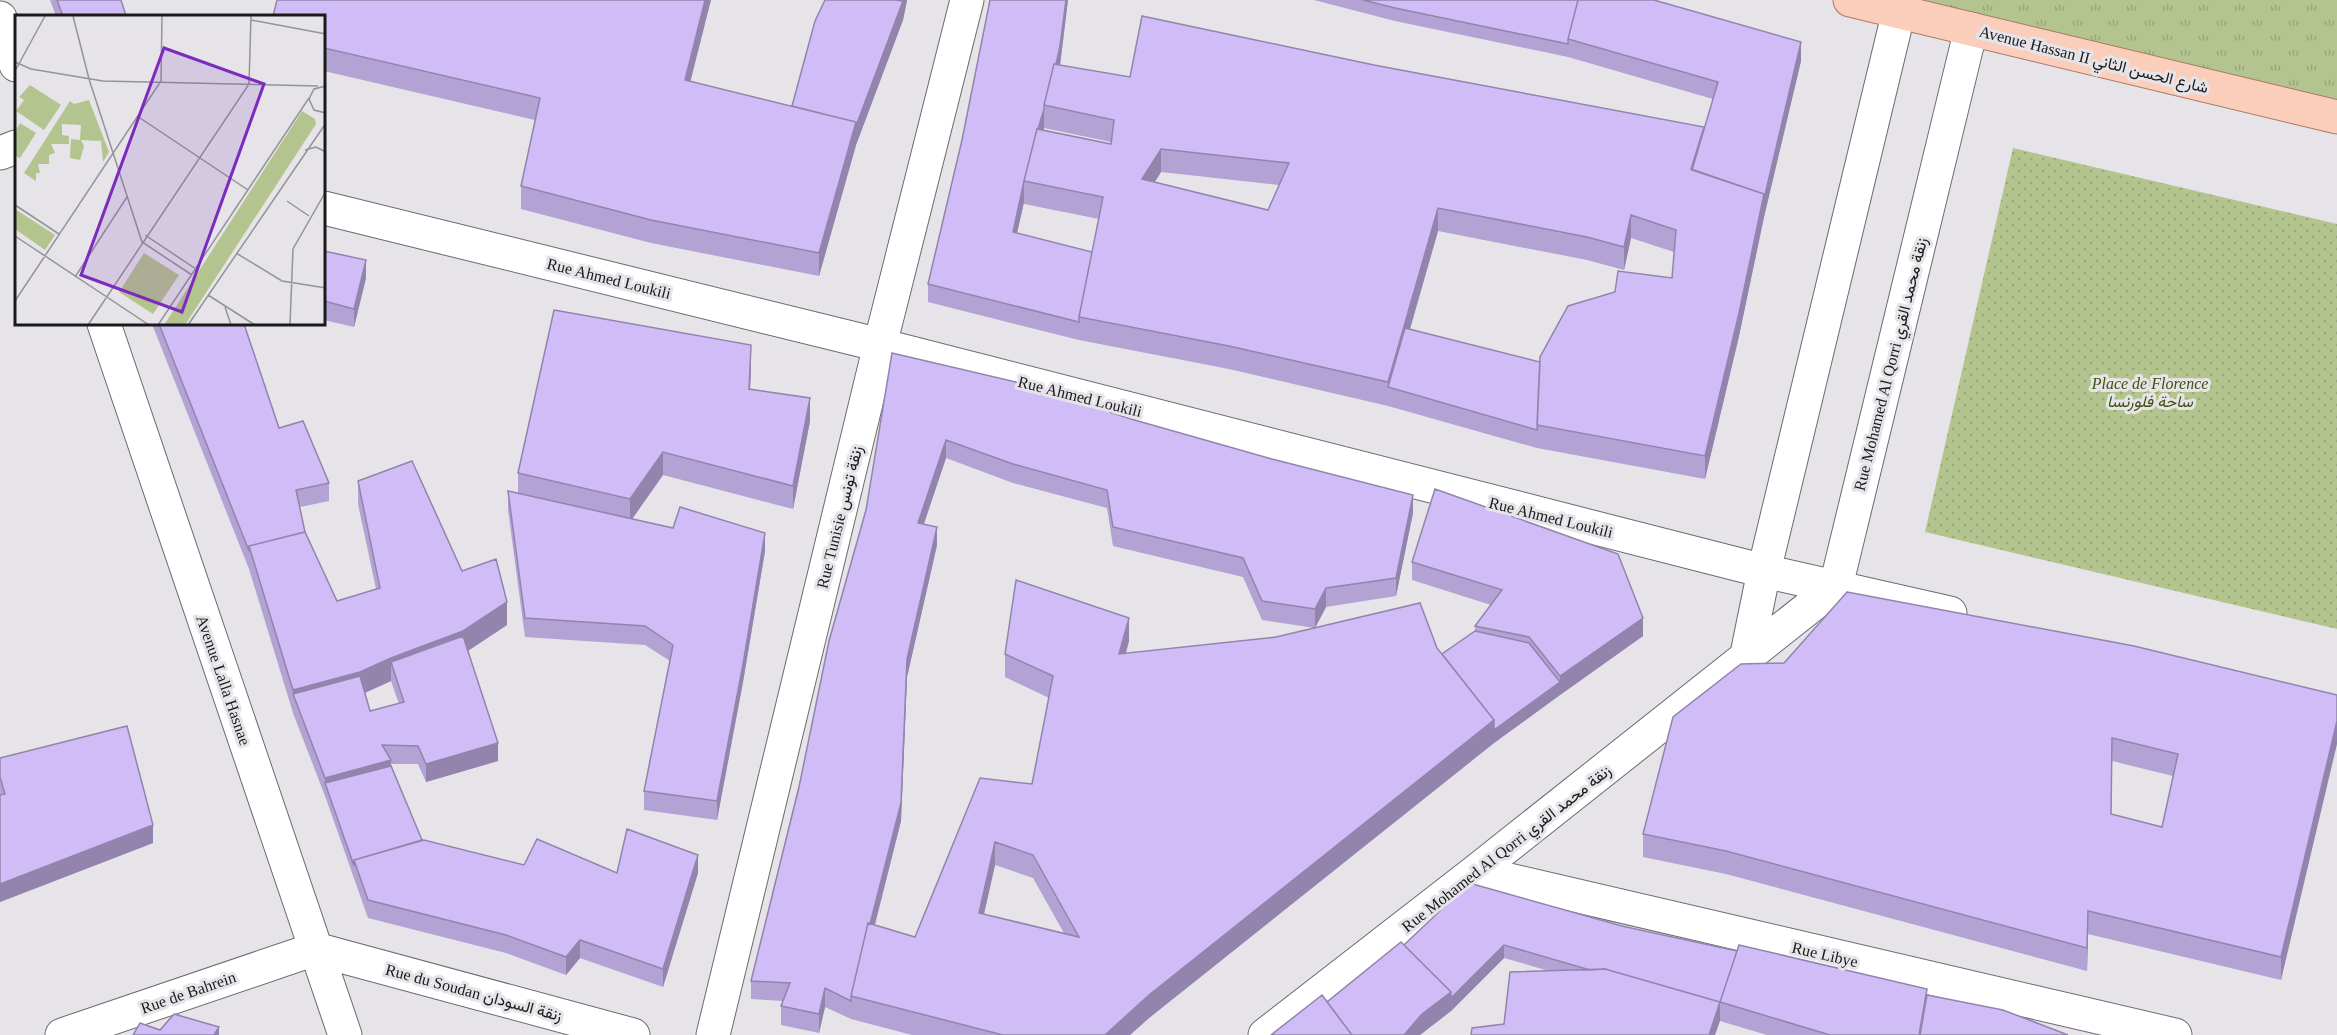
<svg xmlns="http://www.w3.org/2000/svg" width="2337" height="1035" font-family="'Times New Roman',Vazirmatn,serif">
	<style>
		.grass { fill: url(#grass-tufts) }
		.park { fill: url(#park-dots) }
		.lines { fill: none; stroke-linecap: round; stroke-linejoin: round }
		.minor-casing { stroke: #6b6a6e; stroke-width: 35 }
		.major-casing { stroke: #a97a65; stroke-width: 35 }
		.minor { stroke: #fff; stroke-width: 33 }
		.major { stroke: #facebb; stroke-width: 33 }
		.wall { fill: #b3a2d4; fill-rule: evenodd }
		.shaded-wall { fill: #9284ac }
		.building { fill: #d0bcf6; stroke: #9284ac; stroke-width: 1.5; fill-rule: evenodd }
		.labels { text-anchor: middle; stroke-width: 6; stroke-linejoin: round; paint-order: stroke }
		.street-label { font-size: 16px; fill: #1a1a1b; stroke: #e6e4e9 }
		.park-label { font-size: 16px; font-style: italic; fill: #42510d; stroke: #e6e4e9 }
		.inset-road { fill: none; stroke: #949397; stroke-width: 1.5 }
		.view { fill: #7b2cbf; fill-opacity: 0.15; stroke: #7b2cbf; stroke-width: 3 }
		.inset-edge { fill: none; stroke: #1a1a1b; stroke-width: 3 }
	</style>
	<defs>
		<pattern id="grass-tufts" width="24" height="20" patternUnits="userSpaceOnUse" patternTransform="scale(1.5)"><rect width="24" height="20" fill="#b4c48e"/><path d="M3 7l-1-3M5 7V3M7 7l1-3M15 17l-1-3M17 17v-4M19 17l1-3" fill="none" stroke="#9aa87a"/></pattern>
		<pattern id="park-dots" width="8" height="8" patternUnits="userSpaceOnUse" patternTransform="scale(1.5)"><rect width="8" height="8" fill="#b4c48e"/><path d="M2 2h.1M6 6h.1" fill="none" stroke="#9aa87a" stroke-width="1.8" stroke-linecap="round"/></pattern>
	</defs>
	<rect width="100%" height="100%" fill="#e6e4e9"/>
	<!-- grass -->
	<path class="grass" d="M 1855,0 L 2337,0 L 2337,109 Z"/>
	<!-- park -->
	<path class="park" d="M 2013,148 L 2337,224 L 2337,629 L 1925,532 Z"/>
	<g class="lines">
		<defs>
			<path id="minor" d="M 0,18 L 16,65
				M 0,153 L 16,147
				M 324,208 L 880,345 L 1764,571 L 1950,613
				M 104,324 L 345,1035
				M 1746,659 L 1764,571 L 1899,11
				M 1475,872 L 2175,1035
				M 62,1035 L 315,949 L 633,1035
				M 713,1035 L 880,345 L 967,0
				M 1265,1035 L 1475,872 L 1836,586 L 1971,29"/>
			<path id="major" d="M 1850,0 L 2337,117"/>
		</defs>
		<!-- minor casing -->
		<use href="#minor" class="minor-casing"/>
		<!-- major casing -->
		<use href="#major" class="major-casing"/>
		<!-- minor -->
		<use href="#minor" class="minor"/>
		<!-- major -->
		<use href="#major" class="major"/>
	</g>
	<!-- wall -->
	<path class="wall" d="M 50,0 L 121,0 L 126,16 L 56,16 Z
		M 825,0 L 907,0 L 903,20 L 856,145 L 819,276 L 651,243 L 521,209 L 521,186 L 535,120 L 324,71 L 324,16 L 691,82 L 792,106 Z
		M 990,0 L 1068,0 L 1060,65 L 1130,77 L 1374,65 L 1704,131 L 1713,99 L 1568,57 L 1395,21 L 1314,0 L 1654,0 L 1801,61 L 1764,217 L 1739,336 L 1705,479 L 1537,448 L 1388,406 L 1229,369 L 1079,340 L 928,302 L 928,284 L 962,140 ZM 1044,128 L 1111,142 L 1111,144 L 1043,130 ZM 1161,172 L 1279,185 L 1268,210 L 1155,182 ZM 1024,202 L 1024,204 L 1099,219 L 1092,252 L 1017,233 ZM 1438,231 L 1587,260 L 1624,270 L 1631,238 L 1674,252 L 1672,278 L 1540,362 L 1410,329 Z
		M 324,251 L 366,278 L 354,327 L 324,320 Z
		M 152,324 L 244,324 L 279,428 L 329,483 L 329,501 L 300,507 L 305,532 L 337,601 L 376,589 L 358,504 L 358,481 L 462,571 L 507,625 L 468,651 L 498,761 L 426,782 L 418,764 L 391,764 L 422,840 L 524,865 L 617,873 L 698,873 L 663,987 L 580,958 L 566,975 L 506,953 L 368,918 L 325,796 L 293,713 L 249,569 ZM 391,681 L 399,704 L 370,711 L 365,693 Z
		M 892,353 L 1413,513 L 1396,596 L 1326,607 L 1315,628 L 1262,620 L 1243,577 L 1113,546 L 1107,508 L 1013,483 L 946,458 L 924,524 L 937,545 L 907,677 L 901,821 L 875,925 L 915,937 L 1032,784 L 1049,698 L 1005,677 L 1005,654 L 1129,641 L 1126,653 L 1437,648 L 1442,654 L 1475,631 L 1475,626 L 1491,605 L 1412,580 L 1412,562 L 1643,636 L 1560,695 L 1494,743 L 1149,1018 L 1130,1035 L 912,1035 L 851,1019 L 825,1007 L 819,1033 L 781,1025 L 781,1006 L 783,1001 L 751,999 L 751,981 L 866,510 ZM 995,865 L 1033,878 L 1064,933 L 984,914 Z
		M 751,368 L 750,389 L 810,421 L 793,509 L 663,475 L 632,519 L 765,551 L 743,682 L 717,820 L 644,810 L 644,791 L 670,661 L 645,645 L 525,637 L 508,510 L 508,491 L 518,493 L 518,473 Z
		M 1784,663 L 2337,695 L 2281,980 L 2088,934 L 2087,971 L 1726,874 L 1643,857 L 1643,834 ZM 2112,761 L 2173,776 L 2162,827 L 2111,814 Z
		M 0,758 L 153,843 L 0,902 Z
		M 1622,926 L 1927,995 L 2068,1035 L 1767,1035 L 1720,1021 L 1504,1024 L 1549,971 L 1504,958 L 1451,1011 L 1420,1035 L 1271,1035 L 1327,1002 L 1404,945 Z"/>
	<!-- shaded-wall -->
	<path class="shaded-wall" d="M 705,0 L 711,0 L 685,103 L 685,80 Z
		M 903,0 L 907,0 L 903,20 L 856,145 L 819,276 L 819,253 L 856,122 Z
		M 1066,0 L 1068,0 L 1060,65 L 1049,106 Z
		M 1801,42 L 1801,61 L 1764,217 L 1739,336 L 1705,479 L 1705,456 L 1764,194 Z
		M 1044,109 L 1044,128 L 1029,182 L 1025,181 Z
		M 1704,127 L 1704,150 L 1696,176 L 1691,169 Z
		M 1161,149 L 1161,172 L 1142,202 L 1142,179 Z
		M 1024,184 L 1024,202 L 1013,251 L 1013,232 Z
		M 1438,208 L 1438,231 L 1393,388 L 1388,387 L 1388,382 Z
		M 1631,215 L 1631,238 L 1624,270 L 1624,247 Z
		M 366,260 L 366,278 L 354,327 L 354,309 Z
		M 751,345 L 751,368 L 749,412 L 749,389 Z
		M 810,398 L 810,421 L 793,509 L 793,486 Z
		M 946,440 L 946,458 L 918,541 L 918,523 Z
		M 663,452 L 663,475 L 630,522 L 630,499 Z
		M 1413,495 L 1413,513 L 1396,596 L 1396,578 Z
		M 937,527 L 937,545 L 907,677 L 901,821 L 856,998 L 907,659 Z
		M 765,533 L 765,551 L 743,682 L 717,820 L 717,801 Z
		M 1326,588 L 1326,607 L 1315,628 L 1315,609 Z
		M 507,602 L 507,625 L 463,654 L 391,662 L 391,681 L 360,695 L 293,694 L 293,690 Z
		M 1129,618 L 1129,641 L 1119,677 L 1119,654 Z
		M 1643,618 L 1643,636 L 1560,695 L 1494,743 L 1149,1018 L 1130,1035 L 1105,1035 L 1149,995 L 1494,720 L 1560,682 L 1560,676 Z
		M 2337,721 L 2337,744 L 2281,980 L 2281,957 Z
		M 498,743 L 498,761 L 426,782 L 426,764 Z
		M 391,760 L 391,779 L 325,783 L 325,778 Z
		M 153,825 L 153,843 L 0,902 L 0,884 Z
		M 995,842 L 995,865 L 979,936 L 979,913 Z
		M 698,855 L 698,873 L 663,987 L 663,969 Z
		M 2088,911 L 2088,934 L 2087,971 L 2087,948 Z
		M 580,940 L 580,958 L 566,975 L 566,957 Z
		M 1504,945 L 1504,958 L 1451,1011 L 1420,1035 L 1404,1035 L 1422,1014 Z
		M 825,988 L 825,1007 L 819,1033 L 819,1014 Z
		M 1720,1002 L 1720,1021 L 1715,1035 L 1709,1035 Z
		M 219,1027 L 219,1035 L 214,1035 Z"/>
	<!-- building -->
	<path class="building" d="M 57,0 L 121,0 L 126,16 L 63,16 Z
		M 277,0 L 705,0 L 685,80 L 856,122 L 819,253 L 651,220 L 521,186 L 540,98 L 324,48 L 324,16 L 273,16 Z
		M 825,0 L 895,0 L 903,1 L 856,126 L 856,122 L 792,106 L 815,21 Z
		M 990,0 L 1066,0 L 1060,46 L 1056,64 L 1054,64 L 1044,105 L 1044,109 L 1038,129 L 1037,129 L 1024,181 L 1013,232 L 1092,252 L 1079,317 L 1079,322 L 928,284 L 962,140 Z
		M 1363,0 L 1578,0 L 1568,39 L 1568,44 L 1395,8 Z
		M 1578,0 L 1654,0 L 1801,42 L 1764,199 L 1764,194 L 1692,170 L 1718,82 L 1568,39 Z
		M 1142,16 L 1374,65 L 1704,127 L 1691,169 L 1764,194 L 1739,313 L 1705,456 L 1537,425 L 1540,357 L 1568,306 L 1615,292 L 1618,271 L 1672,278 L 1676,230 L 1631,215 L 1624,247 L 1587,237 L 1438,208 L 1388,382 L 1229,346 L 1079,317 L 1103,197 L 1024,181 L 1037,129 L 1111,144 L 1114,120 L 1044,105 L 1054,64 L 1130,77 ZM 1161,149 L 1289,163 L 1268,210 L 1142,179 Z
		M 324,251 L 366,260 L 354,309 L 324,301 Z
		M 554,310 L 751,345 L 749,389 L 810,398 L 793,486 L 663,452 L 630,499 L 518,473 Z
		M 159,324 L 244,324 L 279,428 L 303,421 L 329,483 L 296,490 L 305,532 L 249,546 L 249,551 Z
		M 1405,328 L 1540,362 L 1537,430 L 1388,387 Z
		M 892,353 L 1024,384 L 1131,419 L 1272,459 L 1413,495 L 1396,578 L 1326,588 L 1315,609 L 1262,601 L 1243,558 L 1113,527 L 1107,490 L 1013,464 L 946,440 L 918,523 L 937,527 L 907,659 L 901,803 L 870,924 L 868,923 L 851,996 L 851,1001 L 825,988 L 819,1014 L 781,1006 L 790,983 L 751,981 L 799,787 L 829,641 L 866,510 Z
		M 412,461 L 462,571 L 496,559 L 507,602 L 463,631 L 391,658 L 360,672 L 293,690 L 249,546 L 305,532 L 337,601 L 380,588 L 358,481 Z
		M 1435,489 L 1618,554 L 1643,618 L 1560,676 L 1529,637 L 1475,626 L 1502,590 L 1412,562 Z
		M 508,491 L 673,528 L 680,507 L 765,533 L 743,664 L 717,801 L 644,791 L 673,645 L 645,626 L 525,618 Z
		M 1016,580 L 1129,618 L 1119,654 L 1276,637 L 1420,603 L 1437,648 L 1494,720 L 1149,995 L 1105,1035 L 1003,1035 L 851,996 L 868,923 L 915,937 L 980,778 L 1032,784 L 1053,676 L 1005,654 ZM 995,842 L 1033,855 L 1079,937 L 979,913 Z
		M 1847,592 L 2134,646 L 2337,695 L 2337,721 L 2281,957 L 2088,911 L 2087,948 L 1726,851 L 1643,834 L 1673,717 L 1741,664 L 1784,663 ZM 2112,738 L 2178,754 L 2162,827 L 2111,814 Z
		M 1475,631 L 1529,643 L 1560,682 L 1494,730 L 1494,720 L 1442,654 Z
		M 463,636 L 498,743 L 426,764 L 418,746 L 382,745 L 391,760 L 325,778 L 293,694 L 360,676 L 370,711 L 404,702 L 391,662 Z
		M 127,726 L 153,825 L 0,884 L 0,795 L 5,794 L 0,777 L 0,758 Z
		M 391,766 L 422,840 L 354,860 L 354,866 L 325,783 Z
		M 627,829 L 698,855 L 663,969 L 580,940 L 566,957 L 506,935 L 368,900 L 354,860 L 424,840 L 524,865 L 537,839 L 617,873 Z
		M 1469,883 L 1622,926 L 1737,951 L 1720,1002 L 1605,969 L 1590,970 L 1504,945 L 1451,998 L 1451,992 L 1404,945 Z
		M 1401,942 L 1451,992 L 1422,1014 L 1404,1035 L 1352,1035 L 1327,1002 Z
		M 1739,945 L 1927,989 L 1919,1035 L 1830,1035 L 1720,1002 L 1709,1035 L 1471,1035 L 1472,1028 L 1504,1024 L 1510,972 L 1605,969 L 1720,1002 Z
		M 1322,995 L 1352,1035 L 1271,1035 Z
		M 1927,995 L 2003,1010 L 2068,1035 L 1920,1035 Z
		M 174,1014 L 219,1027 L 214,1035 L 133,1035 L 140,1023 L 160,1030 Z"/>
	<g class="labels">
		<!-- street labels -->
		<g class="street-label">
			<text transform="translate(2094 59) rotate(14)" y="6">Avenue Hassan II شارع الحسن الثاني</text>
			<text transform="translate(609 278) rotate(14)" y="6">Rue Ahmed Loukili</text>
			<text transform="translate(1890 364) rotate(-76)" y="6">Rue Mohamed Al Qorri زنقة محمد القري</text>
			<text transform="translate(1080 396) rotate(14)" y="6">Rue Ahmed Loukili</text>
			<text transform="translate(839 517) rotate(-76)" y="6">Rue Tunisie زنقة تونس</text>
			<text transform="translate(1551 517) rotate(14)" y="6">Rue Ahmed Loukili</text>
			<text transform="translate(224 680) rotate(71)" y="6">Avenue Lalla Hasnae</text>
			<text transform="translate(1506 848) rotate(-38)" y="6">Rue Mohamed Al Qorri زنقة محمد القري</text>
			<text transform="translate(1825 954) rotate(13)" y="6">Rue Libye</text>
			<text transform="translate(188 992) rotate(-19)" y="6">Rue de Bahrein</text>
			<text transform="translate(474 992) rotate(15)" y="6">Rue du Soudan زنقة السودان</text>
		</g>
		<!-- park labels -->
		<g class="park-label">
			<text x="2150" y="389">Place de Florence<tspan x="2150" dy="18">ساحة فلورنسا</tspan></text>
		</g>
	</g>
	<!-- overview -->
	<g transform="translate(15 15)">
		<rect width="310" height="310" fill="#e6e4e9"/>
		<path d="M 287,96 L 300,104 L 301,109 L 170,310 L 149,310 Z" fill="#b4c48e"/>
		<path d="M 15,70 L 46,90 L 29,115 L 1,96 L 9,85 L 4,82 ZM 74,85 L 94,137 L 88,147 L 86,126 L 66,125 L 69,131 L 65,145 L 55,143 L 56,124 L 65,125 L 66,110 L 47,109 L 47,120 L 54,121 L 54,129 L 36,129 L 40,138 L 34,140 L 34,149 L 23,149 L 25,158 L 21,158 L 21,166 L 9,158 L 55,86 L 59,89 ZM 5,108 L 21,118 L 5,143 L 0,141 L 0,117 ZM 0,194 L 40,220 L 30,235 L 0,214 ZM 129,238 L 164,260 L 138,299 L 104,277 Z" fill="#b4c48e"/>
		<path class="inset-road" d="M 58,1 L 74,64 L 127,227 L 177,260M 236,5 L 311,19M 0,47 L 16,54 L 88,66 L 303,71M 0,56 L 30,1M 311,71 L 299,74 L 294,84 L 299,95 L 311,98M 122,101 L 233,175M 290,135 L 301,132 L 311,137M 272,186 L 294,201M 0,190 L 44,219M 130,220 L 181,254M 0,221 L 134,310M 221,238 L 267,266 L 311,273M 60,262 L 112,182M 193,280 L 240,310M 0,286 L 146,66 L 147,1M 210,292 L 216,310M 73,310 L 234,69 L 236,1M 143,310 L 294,83M 173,310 L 311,108M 275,310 L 278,234 L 311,176"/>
		<path class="view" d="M 149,33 L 249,69 L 167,297 L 66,260 Z"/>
		<rect width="310" height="310" class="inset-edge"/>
	</g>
</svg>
